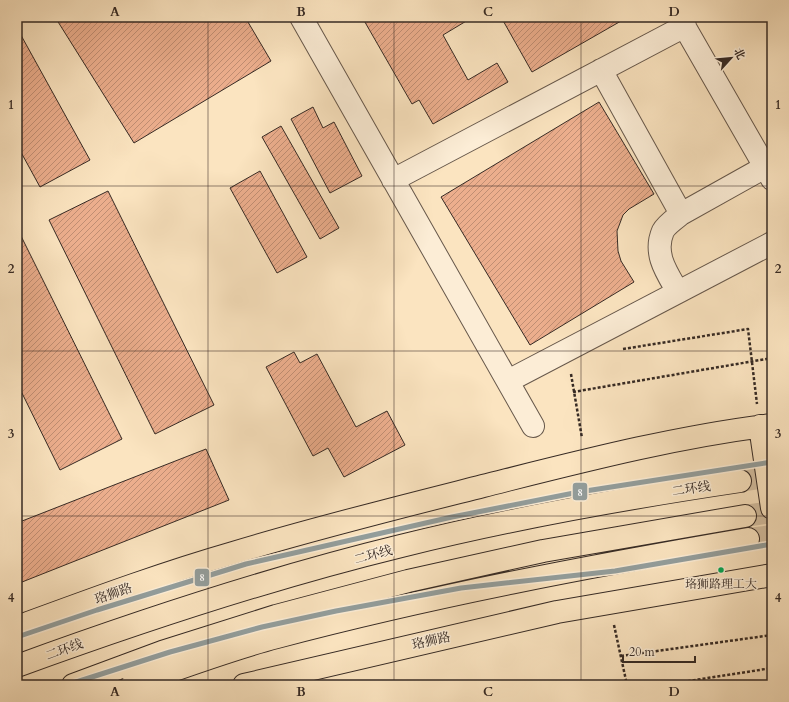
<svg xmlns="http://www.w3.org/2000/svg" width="789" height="702" font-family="Cardo,'Noto Serif SC',serif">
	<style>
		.building { fill: url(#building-hatch); stroke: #362a24 }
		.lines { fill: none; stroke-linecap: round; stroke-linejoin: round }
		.highway-tunnel { stroke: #d4bfa1; stroke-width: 22; stroke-dasharray: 22 11; stroke-linecap: butt }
		.minor-casing { stroke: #67584b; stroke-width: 24 }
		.major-casing { stroke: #362a24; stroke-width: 24 }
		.highway-casing { stroke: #362a24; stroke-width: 24 }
		.path { stroke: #362a24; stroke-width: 2.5; stroke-dasharray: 3 2; stroke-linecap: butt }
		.minor { stroke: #fcedd6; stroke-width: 22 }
		.major { stroke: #fbe4c0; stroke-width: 22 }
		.highway { stroke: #fbe4c0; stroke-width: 22 }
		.metro-1-casing { stroke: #fcedd6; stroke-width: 8 }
		.metro-1 { stroke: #939e9d; stroke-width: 5 }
		.grid { fill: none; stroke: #362a24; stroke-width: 1; stroke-opacity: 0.55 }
		.bus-dot { fill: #00a651; stroke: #fcedd6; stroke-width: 1.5 }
		.labels { text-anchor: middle; stroke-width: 3; stroke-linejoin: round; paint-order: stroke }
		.bus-label { font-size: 12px; fill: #362a24; stroke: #fcedd6 }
		.street-label { font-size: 13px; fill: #362a24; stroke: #fcedd6 }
		.line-badge { stroke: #fcedd6; stroke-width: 1.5 }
		.badge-label { font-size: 11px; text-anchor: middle; font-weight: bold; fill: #fff }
		.neatline { fill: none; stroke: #362a24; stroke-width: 1.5 }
		.grid-label { font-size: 13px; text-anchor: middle; font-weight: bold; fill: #362a24 }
	</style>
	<defs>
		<pattern id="building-hatch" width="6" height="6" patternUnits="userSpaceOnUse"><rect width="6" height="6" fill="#ecae8d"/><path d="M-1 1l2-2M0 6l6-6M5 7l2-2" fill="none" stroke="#c08e73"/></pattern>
	</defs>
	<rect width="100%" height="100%" fill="#fbe4c0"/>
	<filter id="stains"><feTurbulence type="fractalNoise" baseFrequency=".005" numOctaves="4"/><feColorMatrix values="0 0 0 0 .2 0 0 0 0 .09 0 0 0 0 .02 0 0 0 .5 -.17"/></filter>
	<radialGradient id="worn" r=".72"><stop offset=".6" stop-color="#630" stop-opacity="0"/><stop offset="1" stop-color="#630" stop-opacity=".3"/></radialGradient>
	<!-- building -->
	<path class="building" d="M 55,17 L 245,17 L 271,61 L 134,143 Z
		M 362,17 L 473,17 L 443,35 L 468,80 L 497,63 L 508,82 L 433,124 L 419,100 L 412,104 Z
		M 501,17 L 628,17 L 532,72 Z
		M 17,28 L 90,160 L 40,187 L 17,145 Z
		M 599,102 L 654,194 L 629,209 L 623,215 L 617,231 L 618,251 L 621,261 L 634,282 L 530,345 L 441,197 Z
		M 313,107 L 323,128 L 334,122 L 362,176 L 330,193 L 291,119 Z
		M 281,126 L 339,228 L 320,239 L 262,137 Z
		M 260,171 L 307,257 L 277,273 L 230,188 Z
		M 108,191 L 214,405 L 155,434 L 49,220 Z
		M 20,234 L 122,439 L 60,470 L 17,383 L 17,236 Z
		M 294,352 L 300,363 L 317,354 L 356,427 L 387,411 L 405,445 L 344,477 L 328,448 L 313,456 L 266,367 Z
		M 206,449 L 229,500 L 17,584 L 17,523 Z"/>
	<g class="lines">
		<!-- highway-tunnel -->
		<path class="highway-tunnel" d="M 740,481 L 772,476
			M 745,516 L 772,512
			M 748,539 L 772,536"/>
		<defs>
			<path id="minor" d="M 301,17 L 533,426
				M 679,17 L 772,179
				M 601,70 L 681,214 L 765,167
				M 393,180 L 685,26
				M 678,292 C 667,273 653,254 663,231 C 666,225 676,218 681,214
				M 508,381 L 772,243"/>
			<path id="major" d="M 760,426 L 772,508
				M 17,627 C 88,601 160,574 233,553 C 315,528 400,507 483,486 C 579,462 674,437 772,425
				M 244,685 L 557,612 L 772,575"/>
			<path id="highway" d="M 17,666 C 143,620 270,578 401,546 C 513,518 626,498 740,481
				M 73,685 L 162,652 L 276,616 L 408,581 L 543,551 L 745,516
				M 132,685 C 180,668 228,650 277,637 C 432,596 590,566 748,539"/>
		</defs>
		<!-- minor casing -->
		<use href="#minor" class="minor-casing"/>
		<!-- major casing -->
		<use href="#major" class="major-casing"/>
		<!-- highway casing -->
		<use href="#highway" class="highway-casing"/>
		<!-- path -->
		<path class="path" d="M 623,349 L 748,329 L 757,404
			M 571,374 L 582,438
			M 573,392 L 772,358
			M 614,625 L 627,685
			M 621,656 L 772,635
			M 663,685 L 772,668"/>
		<!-- minor -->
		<use href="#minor" class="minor"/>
		<!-- major -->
		<use href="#major" class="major"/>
		<!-- highway -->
		<use href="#highway" class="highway"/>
		<defs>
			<path id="metro-1" d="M 17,637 L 97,610 L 246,564 L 452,517 L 579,492 L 772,462
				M 67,685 L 170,652 L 262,627 L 336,611 L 461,588 L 615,571 L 772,544"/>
		</defs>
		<!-- metro-1 casing -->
		<use href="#metro-1" class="metro-1-casing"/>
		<!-- metro-1 -->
		<use href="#metro-1" class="metro-1"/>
	</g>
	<!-- grid -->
	<path class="grid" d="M 208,17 L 208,685M 394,17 L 394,685M 581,17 L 581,685M 17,186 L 772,186M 17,351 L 772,351M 17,516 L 772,516"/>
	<!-- markers -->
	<circle class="bus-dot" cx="721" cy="570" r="3.5"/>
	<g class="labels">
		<!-- bus labels -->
		<g class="bus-label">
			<text x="721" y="588">珞狮路理工大</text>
		</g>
		<!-- street labels -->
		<g class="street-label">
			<text transform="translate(691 488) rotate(-8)" y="5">二环线</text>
			<text transform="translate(373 554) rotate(-15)" y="5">二环线</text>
			<text transform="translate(113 593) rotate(-19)" y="5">珞狮路</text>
			<text transform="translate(431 640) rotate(-13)" y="5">珞狮路</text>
			<text transform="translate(64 649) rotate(-20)" y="5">二环线</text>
		</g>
	</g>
	<g class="line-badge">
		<rect x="572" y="482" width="16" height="19" rx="4" fill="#939e9d"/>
		<rect x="194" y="568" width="16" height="19" rx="4" fill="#939e9d"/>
	</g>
	<g class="badge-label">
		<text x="580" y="496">8</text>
		<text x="202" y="581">8</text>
	</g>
	<!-- margin -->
	<rect width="789" height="702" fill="none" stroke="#fbe4c0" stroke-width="44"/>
	<!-- north arrow -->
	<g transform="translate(731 58) rotate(63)" stroke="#fcedd6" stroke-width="3" paint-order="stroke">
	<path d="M0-3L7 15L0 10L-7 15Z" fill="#362a24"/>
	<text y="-6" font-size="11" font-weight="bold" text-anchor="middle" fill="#362a24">北</text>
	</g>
	<!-- scale -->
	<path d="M623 656v6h72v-6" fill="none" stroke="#362a24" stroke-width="2"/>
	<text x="629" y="656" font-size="12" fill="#362a24" stroke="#fcedd6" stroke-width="3" paint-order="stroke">20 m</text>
	<rect x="22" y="22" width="745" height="658" class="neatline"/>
	<g class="grid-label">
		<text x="115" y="16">A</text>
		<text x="301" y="16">B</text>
		<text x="488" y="16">C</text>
		<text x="674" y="16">D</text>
		<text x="11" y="109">1</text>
		<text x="778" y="109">1</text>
		<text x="11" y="273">2</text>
		<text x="778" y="273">2</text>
		<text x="11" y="438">3</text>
		<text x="778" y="438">3</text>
		<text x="11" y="602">4</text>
		<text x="778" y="602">4</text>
		<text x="115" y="696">A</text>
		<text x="301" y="696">B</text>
		<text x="488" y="696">C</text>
		<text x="674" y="696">D</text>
	</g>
	<rect width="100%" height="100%" filter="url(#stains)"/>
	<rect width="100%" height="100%" fill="url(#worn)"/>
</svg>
